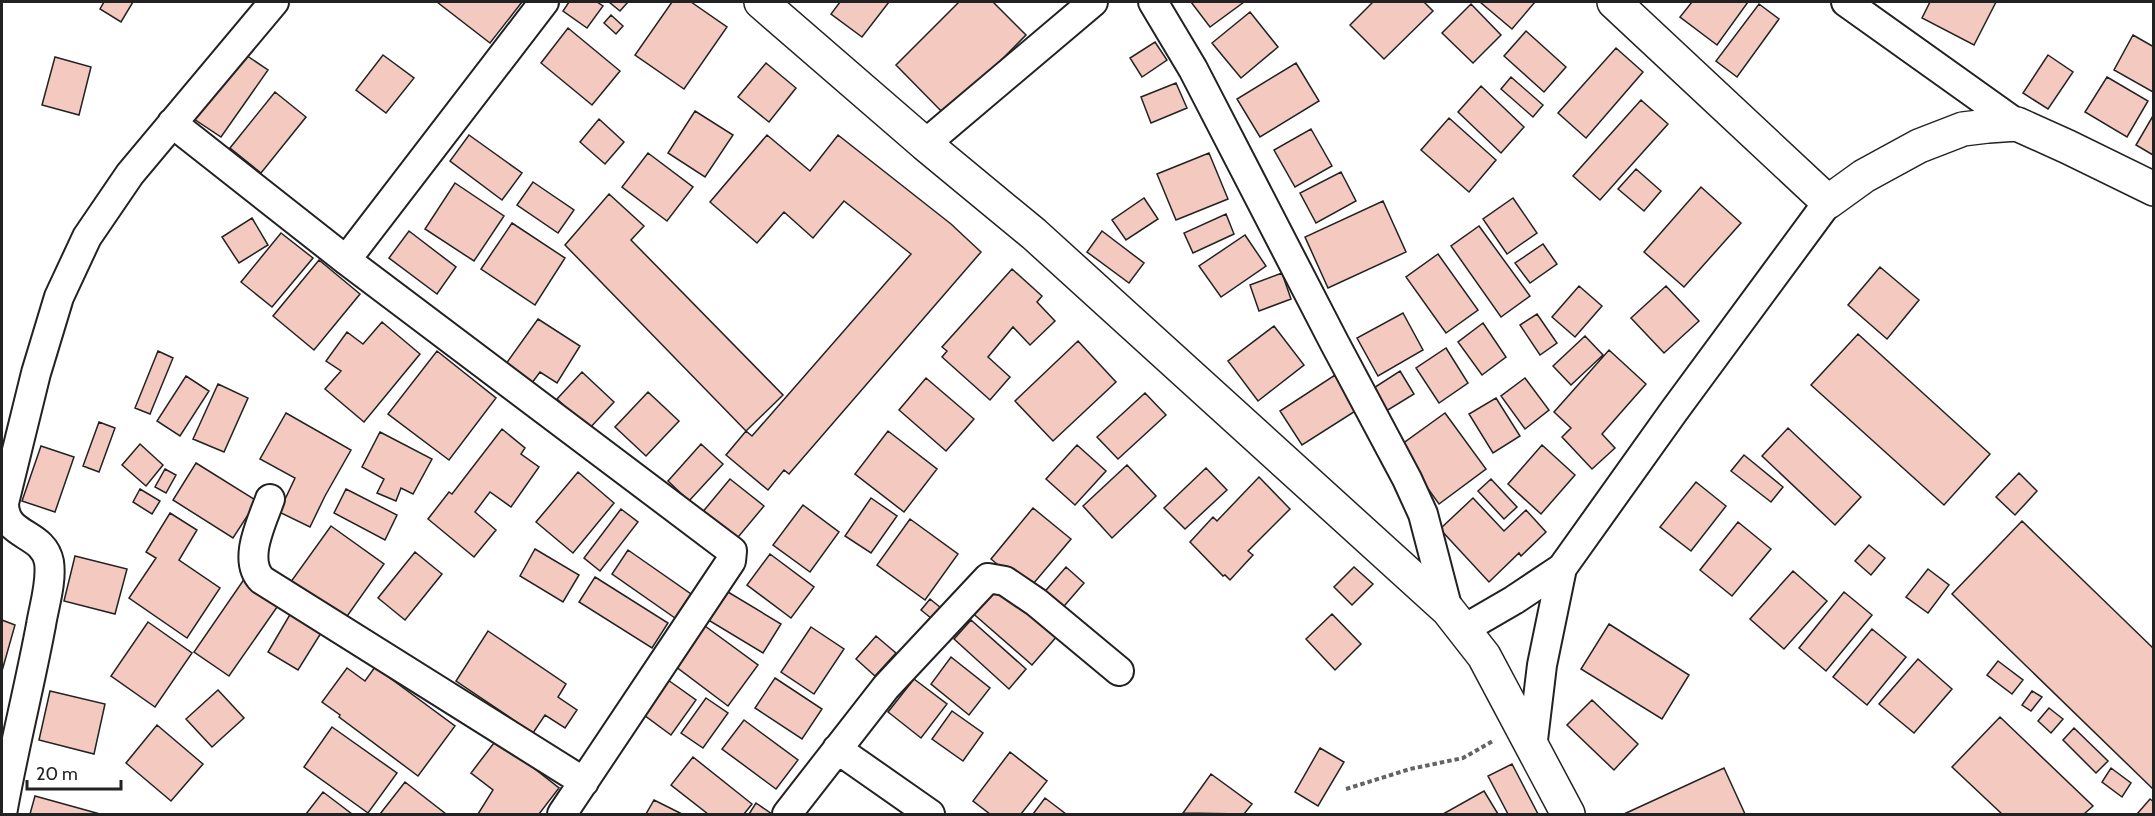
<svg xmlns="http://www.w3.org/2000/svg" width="2155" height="816" font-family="Cabin,sans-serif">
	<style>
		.building { fill: #f3c9c0; stroke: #222; stroke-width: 1.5 }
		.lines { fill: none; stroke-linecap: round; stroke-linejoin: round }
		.street-casing { stroke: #222; stroke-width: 32 }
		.secondary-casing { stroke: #222; stroke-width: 36 }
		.highway-casing { stroke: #222; stroke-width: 36 }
		.path { stroke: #646464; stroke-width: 4; stroke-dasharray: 4.5 3; stroke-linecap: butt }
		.street { stroke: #fff; stroke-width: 28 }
		.secondary { stroke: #fff; stroke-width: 33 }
		.highway { stroke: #fff; stroke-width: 33 }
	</style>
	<rect width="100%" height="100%" fill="#fff"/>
	<!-- building -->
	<path class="building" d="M 104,2 L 133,2 L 121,22 L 100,9 Z
		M 437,2 L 522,2 L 490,43 Z
		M 569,2 L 597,2 L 603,6 L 587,28 L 563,11 Z
		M 609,2 L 628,2 L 620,11 Z
		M 672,2 L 691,2 L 727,27 L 684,89 L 635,55 Z
		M 840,2 L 889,2 L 862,37 L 831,14 Z
		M 959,2 L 993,2 L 1026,35 L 946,116 L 896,65 Z
		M 1191,2 L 1244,2 L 1210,27 Z
		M 1373,2 L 1424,2 L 1433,11 L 1384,59 L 1350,25 Z
		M 1480,2 L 1535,2 L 1512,29 Z
		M 1692,2 L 1748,2 L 1717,45 L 1680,17 Z
		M 1930,2 L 1996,2 L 1974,45 L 1922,18 Z
		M 1471,4 L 1501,35 L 1473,63 L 1442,33 Z
		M 1759,4 L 1779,19 L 1737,77 L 1716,61 Z
		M 1250,12 L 1278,47 L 1241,78 L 1212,43 Z
		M 611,15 L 623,26 L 616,34 L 604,23 Z
		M 568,28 L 620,71 L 592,105 L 541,63 Z
		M 1526,31 L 1566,67 L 1544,92 L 1504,56 Z
		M 2133,35 L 2154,47 L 2153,92 L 2114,70 Z
		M 1155,42 L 1167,60 L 1142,77 L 1130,58 Z
		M 1616,48 L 1643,72 L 1586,138 L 1558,113 Z
		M 240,51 L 268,70 L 221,137 L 194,119 Z
		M 383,55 L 414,78 L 386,113 L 356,90 Z
		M 2048,55 L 2073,72 L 2048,109 L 2023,93 Z
		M 55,57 L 91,67 L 79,115 L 42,105 Z
		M 766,63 L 796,88 L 769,122 L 738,97 Z
		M 1296,63 L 1319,101 L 1260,137 L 1237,99 Z
		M 1511,77 L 1543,105 L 1533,117 L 1501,89 Z
		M 2107,77 L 2148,101 L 2127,137 L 2085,112 Z
		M 1176,83 L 1187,108 L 1151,123 L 1141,97 Z
		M 1481,86 L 1524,127 L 1501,153 L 1458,112 Z
		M 275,92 L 306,117 L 261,173 L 230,148 Z
		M 1641,100 L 1668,124 L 1600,200 L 1573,176 Z
		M 695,111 L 733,135 L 705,177 L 668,153 Z
		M 2154,114 L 2154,154 L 2153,155 L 2136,145 Z
		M 1449,118 L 1496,160 L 1469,192 L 1421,150 Z
		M 599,119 L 624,142 L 605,164 L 580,142 Z
		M 1311,129 L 1332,166 L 1295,187 L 1274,150 Z
		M 469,135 L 522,173 L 502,200 L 450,161 Z
		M 767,135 L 810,171 L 838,135 L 951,224 L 981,252 L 789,474 L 784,470 L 768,490 L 726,455 L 746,431 L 752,436 L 911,254 L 844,201 L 813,238 L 784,212 L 757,243 L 710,202 Z
		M 648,153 L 693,187 L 667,221 L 622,187 Z
		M 1209,153 L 1228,199 L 1176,220 L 1157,174 Z
		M 1636,169 L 1661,191 L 1644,211 L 1618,189 Z
		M 1341,172 L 1356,201 L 1316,223 L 1300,193 Z
		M 533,182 L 574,210 L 558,233 L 517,205 Z
		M 455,183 L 504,216 L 474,261 L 425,229 Z
		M 1701,187 L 1741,223 L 1684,287 L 1644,252 Z
		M 609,194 L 644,226 L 631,240 L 783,395 L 746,431 L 565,245 Z
		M 1144,198 L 1158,219 L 1126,240 L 1112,220 Z
		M 1513,198 L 1537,233 L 1507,254 L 1483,219 Z
		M 1383,201 L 1406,252 L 1328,288 L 1305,237 Z
		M 1226,214 L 1234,234 L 1193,253 L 1184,233 Z
		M 252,218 L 268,245 L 239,263 L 222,237 Z
		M 512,223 L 565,258 L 535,305 L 481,269 Z
		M 1479,226 L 1530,296 L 1501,317 L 1451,246 Z
		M 409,231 L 456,267 L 437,294 L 389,258 Z
		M 1102,231 L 1144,263 L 1129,283 L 1087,252 Z
		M 281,233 L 313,258 L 272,307 L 241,282 Z
		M 1245,235 L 1266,266 L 1221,297 L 1199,266 Z
		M 1543,244 L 1557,264 L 1530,283 L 1515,263 Z
		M 1438,254 L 1478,310 L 1446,333 L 1406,277 Z
		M 319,260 L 360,294 L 314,350 L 273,316 Z
		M 1880,267 L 1919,300 L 1887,339 L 1848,305 Z
		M 1012,269 L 1042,296 L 1037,302 L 1055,321 L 1030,345 L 1013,327 L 988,357 L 1010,377 L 990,400 L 942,357 L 947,351 L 942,347 Z
		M 1282,273 L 1291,299 L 1259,311 L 1250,285 Z
		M 1579,286 L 1602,306 L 1575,337 L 1552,317 Z
		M 1666,286 L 1699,321 L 1664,353 L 1631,318 Z
		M 1403,313 L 1423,350 L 1378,376 L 1357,338 Z
		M 1537,314 L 1557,343 L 1540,355 L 1520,325 Z
		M 538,319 L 580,346 L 557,383 L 540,372 L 529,387 L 503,368 Z
		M 382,322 L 420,354 L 364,422 L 325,389 L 341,371 L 326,361 L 347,332 L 363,344 Z
		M 1483,323 L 1506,357 L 1482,375 L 1458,342 Z
		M 1274,326 L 1304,365 L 1258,401 L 1228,361 Z
		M 1858,334 L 1990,454 L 1944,505 L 1811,385 Z
		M 1585,336 L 1603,355 L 1571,385 L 1553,366 Z
		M 1078,341 L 1116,382 L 1053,441 L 1015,401 Z
		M 1446,348 L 1468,383 L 1439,403 L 1416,368 Z
		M 1609,350 L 1646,384 L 1602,434 L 1615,448 L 1592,469 L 1562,437 L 1571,428 L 1554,412 Z
		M 158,351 L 173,358 L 150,414 L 135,408 Z
		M 437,351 L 496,398 L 449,460 L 388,414 Z
		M 1400,371 L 1414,394 L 1383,413 L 1369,391 Z
		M 582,372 L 614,402 L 589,429 L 557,399 Z
		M 1335,375 L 1357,410 L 1302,445 L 1280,411 Z
		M 186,376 L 209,391 L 180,436 L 157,421 Z
		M 926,378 L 974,419 L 946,451 L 899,410 Z
		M 1525,378 L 1549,410 L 1525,429 L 1501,396 Z
		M 218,384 L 248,398 L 224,452 L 193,439 Z
		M 648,392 L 679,421 L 646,456 L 615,427 Z
		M 1145,393 L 1166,415 L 1118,459 L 1097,437 Z
		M 1496,398 L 1520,436 L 1493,453 L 1469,414 Z
		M 286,413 L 351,450 L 325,496 L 310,527 L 279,512 L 295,478 L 260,459 Z
		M 1445,413 L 1486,469 L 1439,504 L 1398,447 Z
		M 99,422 L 115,428 L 99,472 L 83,466 Z
		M 1788,428 L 1861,497 L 1835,525 L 1762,456 Z
		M 502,429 L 525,448 L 521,454 L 539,467 L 511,507 L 490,492 L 475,512 L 496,530 L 474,557 L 428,519 L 449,492 L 452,494 Z
		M 888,431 L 937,469 L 904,512 L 855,474 Z
		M 380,432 L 432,459 L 413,494 L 401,488 L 396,501 L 377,493 L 384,479 L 362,467 Z
		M 140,444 L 163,465 L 146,486 L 122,465 Z
		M 701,444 L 723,464 L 689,501 L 668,481 Z
		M 1077,445 L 1106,471 L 1075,505 L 1046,479 Z
		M 1542,445 L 1575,475 L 1541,514 L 1508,484 Z
		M 41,446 L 74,457 L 55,512 L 22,501 Z
		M 1744,455 L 1783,487 L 1771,502 L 1731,471 Z
		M 196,463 L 257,501 L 233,538 L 173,500 Z
		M 1127,465 L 1156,496 L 1112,538 L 1083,506 Z
		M 1206,468 L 1227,490 L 1185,529 L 1164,508 Z
		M 165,469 L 176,475 L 166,493 L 155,487 Z
		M 578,472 L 614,503 L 573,553 L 536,522 Z
		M 2019,473 L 2037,491 L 2015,515 L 1996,497 Z
		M 1259,477 L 1290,509 L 1248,551 L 1253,555 L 1230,580 L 1225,575 L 1223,576 L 1190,542 L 1213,517 L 1217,521 Z
		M 730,479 L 764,506 L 734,542 L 701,514 Z
		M 1491,479 L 1517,507 L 1504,519 L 1478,491 Z
		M 1696,482 L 1726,506 L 1691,551 L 1660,527 Z
		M 140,489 L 160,501 L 152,514 L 133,502 Z
		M 346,489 L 397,515 L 385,540 L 334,513 Z
		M 871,498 L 897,516 L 871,553 L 845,536 Z
		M 1473,498 L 1504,531 L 1526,510 L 1546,532 L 1521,556 L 1519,553 L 1489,582 L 1440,529 Z
		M 803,505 L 839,532 L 810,572 L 773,545 Z
		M 1033,508 L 1071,539 L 1028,590 L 991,559 Z
		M 621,509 L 638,522 L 600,571 L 584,558 Z
		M 170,513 L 197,530 L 179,560 L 220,588 L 187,638 L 129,598 L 156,558 L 146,552 Z
		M 910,519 L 958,554 L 925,600 L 877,565 Z
		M 2022,521 L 2154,649 L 2154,790 L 1952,594 Z
		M 1738,522 L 1771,549 L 1732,596 L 1700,570 Z
		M 331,526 L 384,564 L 343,622 L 290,583 Z
		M 1869,545 L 1885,558 L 1871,575 L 1855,561 Z
		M 535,549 L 579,575 L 563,602 L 520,576 Z
		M 628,550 L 691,594 L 675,618 L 612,574 Z
		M 415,552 L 442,574 L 405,620 L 378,598 Z
		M 770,554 L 814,587 L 791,618 L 747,585 Z
		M 75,556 L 127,569 L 115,614 L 64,601 Z
		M 1066,567 L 1084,583 L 1059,612 L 1041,596 Z
		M 1354,567 L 1373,584 L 1352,605 L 1334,587 Z
		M 1928,569 L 1949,585 L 1928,613 L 1906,597 Z
		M 1793,571 L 1827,601 L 1784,649 L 1750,619 Z
		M 247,575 L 282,600 L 229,676 L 194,652 Z
		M 595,577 L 668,623 L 652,648 L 579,602 Z
		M 995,580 L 1058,635 L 1032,665 L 969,610 Z
		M 723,589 L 781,624 L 763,653 L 705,618 Z
		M 1844,592 L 1872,615 L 1826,671 L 1799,648 Z
		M 930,599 L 946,612 L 937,623 L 921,610 Z
		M 295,606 L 326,625 L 298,670 L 268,652 Z
		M 1332,614 L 1361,644 L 1335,670 L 1306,639 Z
		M 2,620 L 15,625 L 2,671 Z
		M 971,620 L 1026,669 L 1009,689 L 954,639 Z
		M 148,622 L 192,653 L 155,707 L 111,676 Z
		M 1609,624 L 1689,675 L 1662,719 L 1581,669 Z
		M 705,626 L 758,665 L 728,706 L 675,666 Z
		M 811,627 L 844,649 L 814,694 L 781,672 Z
		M 1872,629 L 1906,657 L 1867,705 L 1833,677 Z
		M 488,631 L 566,684 L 558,697 L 577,710 L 565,728 L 545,715 L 533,733 L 456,681 Z
		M 876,636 L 896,653 L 875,676 L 856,659 Z
		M 951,657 L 990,688 L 969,715 L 931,684 Z
		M 1918,659 L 1952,689 L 1914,733 L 1879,704 Z
		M 1998,661 L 2023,680 L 2012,694 L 1987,675 Z
		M 375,667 L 455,726 L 418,776 L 339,717 L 340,715 L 322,702 L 347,668 L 365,681 Z
		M 775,678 L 822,709 L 802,739 L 755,708 Z
		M 914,679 L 947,704 L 921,738 L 888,712 Z
		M 668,680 L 696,700 L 671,735 L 644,715 Z
		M 218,690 L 244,718 L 212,747 L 186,719 Z
		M 50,691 L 105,704 L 94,754 L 39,740 Z
		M 2032,691 L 2042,697 L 2031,711 L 2022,705 Z
		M 706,698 L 728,713 L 703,748 L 681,733 Z
		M 1592,700 L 1638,744 L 1614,770 L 1567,725 Z
		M 2049,708 L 2063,719 L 2051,733 L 2038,721 Z
		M 952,711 L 983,733 L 963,761 L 932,739 Z
		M 2000,717 L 2093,806 L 2084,814 L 2002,814 L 1952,767 Z
		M 744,720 L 798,760 L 776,789 L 722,749 Z
		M 157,725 L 203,764 L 171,801 L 126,763 Z
		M 332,727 L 397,773 L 368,813 L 304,767 Z
		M 2074,728 L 2108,761 L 2096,773 L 2063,740 Z
		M 497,739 L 559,788 L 539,814 L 478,814 L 493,790 L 471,773 Z
		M 1320,748 L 1344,762 L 1318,806 L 1295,792 Z
		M 1010,752 L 1047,781 L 1021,814 L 990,814 L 973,801 Z
		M 693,757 L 752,804 L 744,814 L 708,814 L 671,785 Z
		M 1512,764 L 1538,814 L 1508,814 L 1488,776 Z
		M 1724,768 L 1745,814 L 1624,814 Z
		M 2111,768 L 2131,783 L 2122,797 L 2102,782 Z
		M 1211,774 L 1252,804 L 1244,814 L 1183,813 Z
		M 405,782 L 446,814 L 380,814 Z
		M 1484,791 L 1498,814 L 1443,814 Z
		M 323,792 L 352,814 L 306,814 Z
		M 35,796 L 100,814 L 30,814 Z
		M 1045,798 L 1066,814 L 1033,814 Z
		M 2150,799 L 2154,802 L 2154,814 L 2137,814 Z
		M 654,800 L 682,814 L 646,814 Z
		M 756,803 L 772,814 L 749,814 Z"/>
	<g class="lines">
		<defs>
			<path id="street" d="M 1153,2 L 1193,69 L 1334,342 L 1407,479 L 1423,514 L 1448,610
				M 1846,2 L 2017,124
				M 172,123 L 346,260 L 732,551 L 731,561 L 562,814
				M 925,144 L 1093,2
				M 346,260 L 544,2
				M 270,499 C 262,522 242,560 262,580 L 584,782
				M 1464,629 L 1514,600 L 1562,568
				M 1532,748 L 1542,665 L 1562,568 L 1674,411 L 1828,202
				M 837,749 L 930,814
				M 2,814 C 13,751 29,689 41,625 C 44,606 52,582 49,562 C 43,531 4,538 4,503 L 36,373 L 59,297 L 87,237 L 130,174 L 274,2
				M 787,814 L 886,687 L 988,578 L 1005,581 L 1036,602 L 1119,671"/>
			<path id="secondary" d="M 761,2 L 925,144 L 1034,234 L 1448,610 L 1484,656 L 1568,814"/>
			<path id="highway" d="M 1614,2 L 1828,202 L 1864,176 L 1919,146 L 1963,129 L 1988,126 L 2017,124 L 2068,147 L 2154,189"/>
		</defs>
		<!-- street casing -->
		<use href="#street" class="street-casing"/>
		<!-- secondary casing -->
		<use href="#secondary" class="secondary-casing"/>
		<!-- highway casing -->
		<use href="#highway" class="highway-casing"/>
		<!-- path -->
		<path class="path" d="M 1346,789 L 1410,769 L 1463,758 L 1493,741"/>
		<!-- street -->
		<use href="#street" class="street"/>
		<!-- secondary -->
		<use href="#secondary" class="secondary"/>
		<!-- highway -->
		<use href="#highway" class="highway"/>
	</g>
	<!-- border -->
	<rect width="2155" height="816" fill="none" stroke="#222222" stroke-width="6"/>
	<!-- scale -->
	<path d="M27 780v9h94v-9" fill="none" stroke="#222222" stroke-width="3"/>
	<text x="36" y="780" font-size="18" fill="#222222" stroke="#ffffff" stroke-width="4.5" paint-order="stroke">20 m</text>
</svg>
